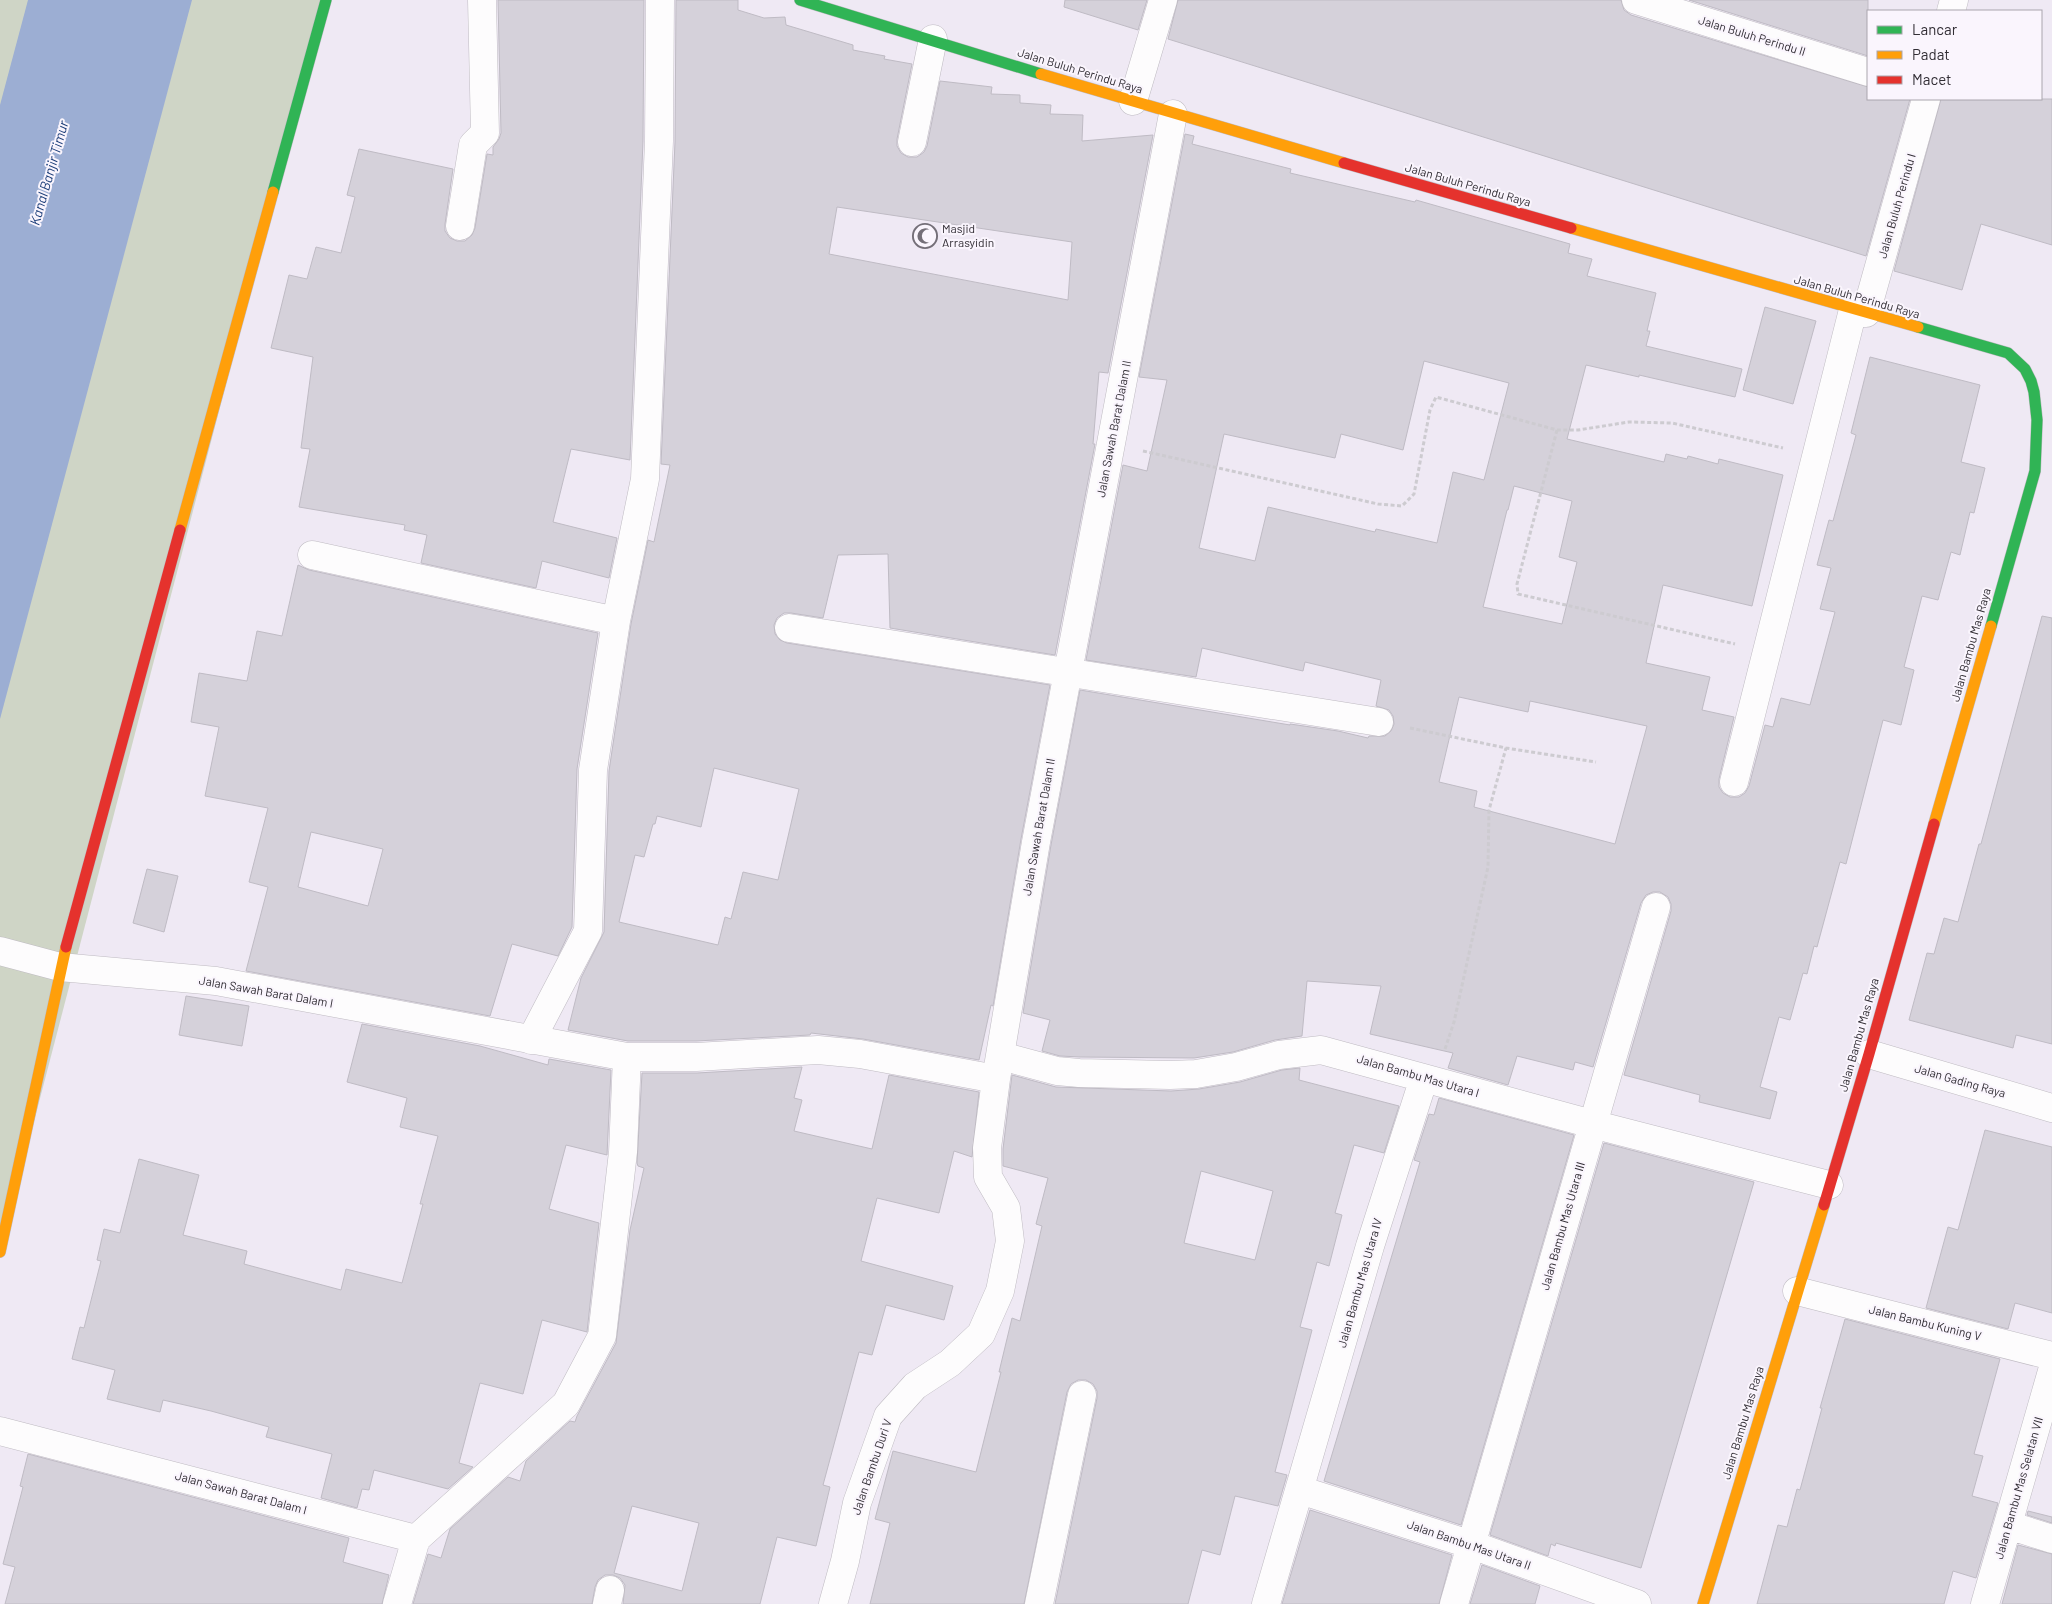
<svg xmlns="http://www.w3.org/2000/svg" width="2052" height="1604" font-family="Barlow,sans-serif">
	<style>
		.green { fill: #cfd5c6 }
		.water { fill: #9caed3 }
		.building { fill: #d5d1da; stroke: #bfbbc4; fill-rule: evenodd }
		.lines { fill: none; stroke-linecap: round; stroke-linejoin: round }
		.street-casing { stroke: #bfbbc2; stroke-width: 29 }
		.fast-casing { stroke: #bfbbc2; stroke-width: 12 }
		.slow-casing { stroke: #bfbbc2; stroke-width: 12 }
		.jam-casing { stroke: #bfbbc2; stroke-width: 12 }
		.path { stroke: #cdcbd0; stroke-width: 3; stroke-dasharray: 4 2.5; stroke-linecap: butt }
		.street { stroke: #fdfcfd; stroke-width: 28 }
		.fast { stroke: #30b455; stroke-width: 11 }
		.slow { stroke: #ff9f0a; stroke-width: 11 }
		.jam { stroke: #e5322d; stroke-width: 11 }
		.labels { text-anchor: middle; stroke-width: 4; stroke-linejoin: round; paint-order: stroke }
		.street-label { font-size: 12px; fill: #322e35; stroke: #faf5fd }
		.poi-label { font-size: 12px; fill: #322e35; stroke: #faf5fd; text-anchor: start }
		.water-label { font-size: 14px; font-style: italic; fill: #1c3e79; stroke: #faf5fd }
	</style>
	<rect width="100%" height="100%" fill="#efe9f4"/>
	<!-- green -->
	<path class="green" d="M 0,0 L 326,0 L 0,1252 Z"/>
	<!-- water -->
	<path class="water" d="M 28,0 L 192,0 L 0,719 L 0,105 Z"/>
	<!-- building -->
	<path class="building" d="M 498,0 L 644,0 L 643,141 L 630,460 L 571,449 L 553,522 L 617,538 L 609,578 L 542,561 L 536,588 L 421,563 L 427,535 L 404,530 L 405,525 L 299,507 L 310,449 L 301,448 L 313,357 L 271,348 L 289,275 L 307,279 L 316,247 L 341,253 L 355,197 L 347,195 L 359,149 L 453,169 L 445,224 L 445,231 L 450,238 L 457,241 L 465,241 L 472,235 L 475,228 L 487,154 L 493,155 L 493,147 L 499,139 L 501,133 Z
		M 676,0 L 738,0 L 738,10 L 764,18 L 785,17 L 786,25 L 853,45 L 853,50 L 885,56 L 884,59 L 912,64 L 897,139 L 897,146 L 901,153 L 908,157 L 917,157 L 924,152 L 927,146 L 940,81 L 992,87 L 991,94 L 1020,95 L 1020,103 L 1051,105 L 1050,114 L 1083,115 L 1082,141 L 1153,135 L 1108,373 L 1099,372 L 1093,444 L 1095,444 L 1055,655 L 890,628 L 888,554 L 838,555 L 823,618 L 791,613 L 784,613 L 777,618 L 774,625 L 775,634 L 780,640 L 787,643 L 1050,685 L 1021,839 L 993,1006 L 991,1005 L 979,1060 L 863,1039 L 811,1033 L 810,1035 L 696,1041 L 628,1041 L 568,1030 L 581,978 L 604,932 L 609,771 L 631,624 L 648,540 L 654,542 L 670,465 L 661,464 L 675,142 ZM 837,207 L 1072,242 L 1068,300 L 829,254 ZM 714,768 L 799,789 L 778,880 L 743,872 L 731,919 L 725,917 L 718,945 L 619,922 L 635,855 L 644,857 L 653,824 L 655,824 L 657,816 L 701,827 Z
		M 1065,0 L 1147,0 L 1138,30 L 1064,7 Z
		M 1178,0 L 1621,0 L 1624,10 L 1631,15 L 1868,87 L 1868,99 L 1910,99 L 1866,256 L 1168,39 Z
		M 1689,0 L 1868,0 L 1868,56 Z
		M 1941,99 L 2052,99 L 2052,245 L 1981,224 L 1962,290 L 1894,271 Z
		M 1185,134 L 1194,136 L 1192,144 L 1291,169 L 1290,173 L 1415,202 L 1416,200 L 1570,244 L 1568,253 L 1592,259 L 1587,276 L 1656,293 L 1647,331 L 1650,331 L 1646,346 L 1742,369 L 1735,397 L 1639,375 L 1639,377 L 1586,365 L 1567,439 L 1664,462 L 1666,454 L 1687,459 L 1688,456 L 1718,464 L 1719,459 L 1783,475 L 1752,606 L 1663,585 L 1646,663 L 1710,677 L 1702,710 L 1734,717 L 1719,779 L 1719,787 L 1723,793 L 1730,797 L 1739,797 L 1745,793 L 1749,786 L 1765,725 L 1773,727 L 1781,698 L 1810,705 L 1835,612 L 1820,609 L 1831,568 L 1817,565 L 1829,520 L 1833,521 L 1856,435 L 1851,433 L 1870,357 L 1980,385 L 1961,462 L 1985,468 L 1974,513 L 1970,512 L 1960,555 L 1951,552 L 1938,600 L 1922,596 L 1904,667 L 1914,670 L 1901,725 L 1883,720 L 1846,864 L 1840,862 L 1817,947 L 1814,946 L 1807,974 L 1803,973 L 1790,1020 L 1779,1017 L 1760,1087 L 1777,1092 L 1770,1119 L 1699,1102 L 1700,1095 L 1624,1075 L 1671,911 L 1671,904 L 1668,897 L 1660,892 L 1653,892 L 1646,895 L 1641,903 L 1593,1067 L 1575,1062 L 1573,1070 L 1517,1056 L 1508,1085 L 1448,1068 L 1453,1053 L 1370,1034 L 1381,986 L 1307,981 L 1302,1036 L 1275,1040 L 1233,1052 L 1194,1058 L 1080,1057 L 1060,1056 L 1042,1051 L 1050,1020 L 1023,1013 L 1051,845 L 1080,690 L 1290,725 L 1290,724 L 1338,731 L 1368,738 L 1369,736 L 1385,736 L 1391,731 L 1394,724 L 1393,716 L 1389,710 L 1376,706 L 1381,680 L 1305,662 L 1303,671 L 1202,648 L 1196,677 L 1086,660 L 1123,465 L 1147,471 L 1167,380 L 1139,377 ZM 1424,361 L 1509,383 L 1484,480 L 1453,472 L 1437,543 L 1376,529 L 1375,532 L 1268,507 L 1255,561 L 1199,548 L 1224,434 L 1335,458 L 1341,434 L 1403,450 ZM 1514,486 L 1572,501 L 1559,557 L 1577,562 L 1562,624 L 1483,607 L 1507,510 L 1508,510 ZM 1459,697 L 1528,712 L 1530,701 L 1647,726 L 1615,844 L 1474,807 L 1477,791 L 1439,782 Z
		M 1765,307 L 1816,321 L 1793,404 L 1743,390 Z
		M 298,565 L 309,570 L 598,633 L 577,769 L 572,927 L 558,956 L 512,944 L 490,1016 L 246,971 L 268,887 L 249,882 L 268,808 L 205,796 L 219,727 L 191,722 L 199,673 L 247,681 L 257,631 L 282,636 ZM 311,832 L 383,849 L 368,906 L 298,887 Z
		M 2042,616 L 2052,618 L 2052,1044 L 2016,1035 L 2013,1048 L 1909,1020 L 1927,953 L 1934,954 L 1944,918 L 1958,922 L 1979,844 L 1981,844 Z
		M 147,869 L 178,876 L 164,932 L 133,923 Z
		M 186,996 L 249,1006 L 242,1046 L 179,1035 Z
		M 362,1024 L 480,1046 L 548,1065 L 549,1059 L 611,1070 L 607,1155 L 566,1145 L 549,1209 L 599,1223 L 587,1332 L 542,1320 L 523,1394 L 480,1383 L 459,1463 L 473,1467 L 448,1489 L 374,1470 L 369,1490 L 362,1489 L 357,1508 L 321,1498 L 332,1454 L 266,1437 L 269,1427 L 211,1411 L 163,1400 L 160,1412 L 107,1399 L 115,1370 L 72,1359 L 80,1327 L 84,1328 L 101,1261 L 97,1260 L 104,1229 L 120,1233 L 139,1159 L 199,1175 L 183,1235 L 247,1251 L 244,1264 L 341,1290 L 346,1269 L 402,1283 L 423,1204 L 420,1204 L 438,1136 L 400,1127 L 407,1098 L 347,1082 Z
		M 802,1067 L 794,1098 L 802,1100 L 794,1131 L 872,1149 L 889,1075 L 979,1092 L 972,1157 L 954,1151 L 939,1213 L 877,1198 L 861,1261 L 953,1286 L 944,1320 L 886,1305 L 872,1355 L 859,1352 L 823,1485 L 830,1487 L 816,1546 L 777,1537 L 760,1604 L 623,1604 L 625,1585 L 620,1578 L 613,1575 L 605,1575 L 598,1580 L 595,1587 L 592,1604 L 413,1604 L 428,1554 L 441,1558 L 450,1529 L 508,1477 L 520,1481 L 526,1461 L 570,1421 L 575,1422 L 577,1416 L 616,1343 L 630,1230 L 644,1168 L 638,1166 L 637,1163 L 642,1073 L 697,1073 ZM 632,1506 L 699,1523 L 682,1591 L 614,1573 Z
		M 1300,1068 L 1299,1080 L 1399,1106 L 1384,1153 L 1354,1145 L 1335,1213 L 1342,1215 L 1329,1266 L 1317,1262 L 1300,1327 L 1312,1330 L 1275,1472 L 1287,1475 L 1278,1506 L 1235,1496 L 1220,1555 L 1202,1550 L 1188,1604 L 1055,1604 L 1097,1398 L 1097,1391 L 1093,1384 L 1086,1380 L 1078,1380 L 1071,1384 L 1067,1392 L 1024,1604 L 870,1604 L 890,1523 L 875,1519 L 893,1451 L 976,1472 L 1001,1372 L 999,1372 L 1012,1318 L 1020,1321 L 1042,1226 L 1036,1224 L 1048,1178 L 1003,1166 L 1003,1149 L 1012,1075 L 1056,1087 L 1171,1091 L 1199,1089 L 1240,1082 L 1282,1070 ZM 1201,1171 L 1273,1191 L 1255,1260 L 1184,1243 Z
		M 1439,1098 L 1574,1135 L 1461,1525 L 1324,1481 L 1420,1162 L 1414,1160 L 1429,1114 L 1434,1115 Z
		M 1985,1130 L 2052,1147 L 2052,1313 L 2015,1303 L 2008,1329 L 1926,1308 L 1948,1227 L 1958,1230 Z
		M 1604,1143 L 1754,1182 L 1641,1568 L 1556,1543 L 1555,1546 L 1551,1544 L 1548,1556 L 1490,1535 Z
		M 1845,1319 L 2000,1359 L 1974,1454 L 1983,1456 L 1972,1496 L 1998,1503 L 1976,1578 L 1953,1571 L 1944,1604 L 1757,1604 L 1778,1525 L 1787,1527 L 1797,1489 L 1800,1490 L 1822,1408 L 1820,1408 Z
		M 28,1454 L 349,1538 L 343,1562 L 389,1575 L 382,1604 L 5,1604 L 15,1567 L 3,1564 L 23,1487 L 20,1486 Z
		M 1310,1510 L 1452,1555 L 1439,1604 L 1282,1604 Z
		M 2028,1511 L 2052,1517 L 2052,1523 L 2027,1515 Z
		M 2018,1545 L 2052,1554 L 2052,1604 L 2002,1604 Z
		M 1482,1565 L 1540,1586 L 1535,1604 L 1470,1604 Z"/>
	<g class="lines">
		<defs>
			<path id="street" d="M 1636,0 L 1868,72
				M 1951,11 L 1954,0
				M 1133,101 L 1163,0
				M 912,142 L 933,39
				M 460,226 L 473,145 L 485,133 L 482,0
				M 1866,313 L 1926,99
				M 312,555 L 616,621
				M 789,628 L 1379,722
				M 1734,782 L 1853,310
				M 0,951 L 60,967 L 216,981 L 627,1057 L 696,1057 L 818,1050 L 860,1054 L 996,1079
				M 531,1040 L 588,931 L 593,770 L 616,621 L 645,479 L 659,141 L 660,0
				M 1869,1054 L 2052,1108
				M 1001,1056 L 1057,1071 L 1079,1073 L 1170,1075 L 1196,1074 L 1236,1067 L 1279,1055 L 1321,1050 L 1592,1124 L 1829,1185
				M 1797,1291 L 2052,1356
				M 0,1431 L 416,1539
				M 1300,1490 L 1472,1545 L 1637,1604
				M 2008,1525 L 2052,1539
				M 416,1539 L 566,1404 L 602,1336 L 623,1152 L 627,1057
				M 397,1604 L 416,1539
				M 607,1604 L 610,1590
				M 833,1604 L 845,1561 L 857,1503 L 888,1416 L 915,1386 L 950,1363 L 981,1334 L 1000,1291 L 1010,1241 L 1006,1208 L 988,1177 L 987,1148 L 996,1079 L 1036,842 L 1173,114
				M 1039,1604 L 1082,1395
				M 1266,1604 L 1370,1246 L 1424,1078
				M 1454,1604 L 1656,907
				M 1985,1604 L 2052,1371"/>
			<path id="fast" d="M 800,0 L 1041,74
				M 273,192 L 326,0
				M 1918,327 L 2008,353 L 2025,369 L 2031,381 L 2034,392 L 2037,420 L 2035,471 L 1991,626"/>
			<path id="slow" d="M 1041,74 L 1344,163
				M 1571,228 L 1918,327
				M 180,530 L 273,192
				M 1934,824 L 1991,626
				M 0,1252 L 66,947
				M 1703,1604 L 1824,1205"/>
			<path id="jam" d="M 1344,163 L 1571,228
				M 66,947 L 180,530
				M 1824,1205 L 1869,1054 L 1934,824"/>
		</defs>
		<!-- street casing -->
		<use href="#street" class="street-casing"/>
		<!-- fast casing -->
		<use href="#fast" class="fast-casing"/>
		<!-- slow casing -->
		<use href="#slow" class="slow-casing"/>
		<!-- jam casing -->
		<use href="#jam" class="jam-casing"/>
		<!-- path -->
		<path class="path" d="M 1557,430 L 1517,584 L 1518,594 L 1735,644
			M 1143,451 L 1378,504 L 1402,506 L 1414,494 L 1430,410 L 1436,397 L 1557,430 L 1578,430 L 1629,422 L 1672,423 L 1783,448
			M 1410,728 L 1506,748 L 1596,762
			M 1445,1049 L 1454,1022 L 1488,867 L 1489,810 L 1506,748"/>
		<!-- street -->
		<use href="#street" class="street"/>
		<!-- fast -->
		<use href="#fast" class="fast"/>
		<!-- slow -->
		<use href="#slow" class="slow"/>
		<!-- jam -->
		<use href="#jam" class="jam"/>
	</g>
	<!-- icons -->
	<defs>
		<symbol id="mosque-ring" viewBox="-11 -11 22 22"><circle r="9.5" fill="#faf5fd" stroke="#746f78" stroke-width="1.5"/><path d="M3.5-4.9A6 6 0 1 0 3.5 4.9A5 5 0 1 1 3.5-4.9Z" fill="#746f78"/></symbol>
	</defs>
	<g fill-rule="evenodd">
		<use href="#mosque-ring" x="911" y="222" width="28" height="28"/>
	</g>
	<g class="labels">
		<!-- street labels -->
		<g class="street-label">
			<text transform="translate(1752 36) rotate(17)" y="4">Jalan Buluh Perindu II</text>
			<text transform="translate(1080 71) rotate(17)" y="4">Jalan Buluh Perindu Raya</text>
			<text transform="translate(1468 185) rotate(16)" y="4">Jalan Buluh Perindu Raya</text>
			<text transform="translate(1897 206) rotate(-74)" y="4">Jalan Buluh Perindu I</text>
			<text transform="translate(1857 297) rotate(16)" y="4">Jalan Buluh Perindu Raya</text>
			<text transform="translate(1114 429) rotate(-79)" y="4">Jalan Sawah Barat Dalam II</text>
			<text transform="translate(1971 645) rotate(-74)" y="4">Jalan Bambu Mas Raya</text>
			<text transform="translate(1039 827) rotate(-80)" y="4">Jalan Sawah Barat Dalam II</text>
			<text transform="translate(266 992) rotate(10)" y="4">Jalan Sawah Barat Dalam I</text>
			<text transform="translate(1859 1035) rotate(-74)" y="4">Jalan Bambu Mas Raya</text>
			<text transform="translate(1418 1076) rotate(16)" y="4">Jalan Bambu Mas Utara I</text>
			<text transform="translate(1960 1081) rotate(16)" y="4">Jalan Gading Raya</text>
			<text transform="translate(1563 1226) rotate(-74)" y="4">Jalan Bambu Mas Utara III</text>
			<text transform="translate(1360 1283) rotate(-74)" y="4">Jalan Bambu Mas Utara IV</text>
			<text transform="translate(1925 1323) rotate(14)" y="4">Jalan Bambu Kuning V</text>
			<text transform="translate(1743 1423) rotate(-73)" y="4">Jalan Bambu Mas Raya</text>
			<text transform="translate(872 1467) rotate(-71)" y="4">Jalan Bambu Duri V</text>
			<text transform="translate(2019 1488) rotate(-74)" y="4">Jalan Bambu Mas Selatan VII</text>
			<text transform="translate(241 1493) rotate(15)" y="4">Jalan Sawah Barat Dalam I</text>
			<text transform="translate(1469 1545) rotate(19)" y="4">Jalan Bambu Mas Utara II</text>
		</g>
		<!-- poi labels -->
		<g class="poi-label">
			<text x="942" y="233">Masjid<tspan x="942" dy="14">Arrasyidin</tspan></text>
		</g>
		<!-- water labels -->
		<g class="water-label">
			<text transform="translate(49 173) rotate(-74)" y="5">Kanal Banjir Timur</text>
		</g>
	</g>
	<!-- legend -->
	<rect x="1867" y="10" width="175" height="90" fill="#faf5fd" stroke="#aaa5ad"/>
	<rect x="1877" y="26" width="25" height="8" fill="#30b455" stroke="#aaa5ad"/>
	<text x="1912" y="35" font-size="15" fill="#322e35">Lancar</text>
	<rect x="1877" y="51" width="25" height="8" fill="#ff9f0a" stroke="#aaa5ad"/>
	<text x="1912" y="60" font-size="15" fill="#322e35">Padat</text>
	<rect x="1877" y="76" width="25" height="8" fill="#e5322d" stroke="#aaa5ad"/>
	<text x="1912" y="85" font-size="15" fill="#322e35">Macet</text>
</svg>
